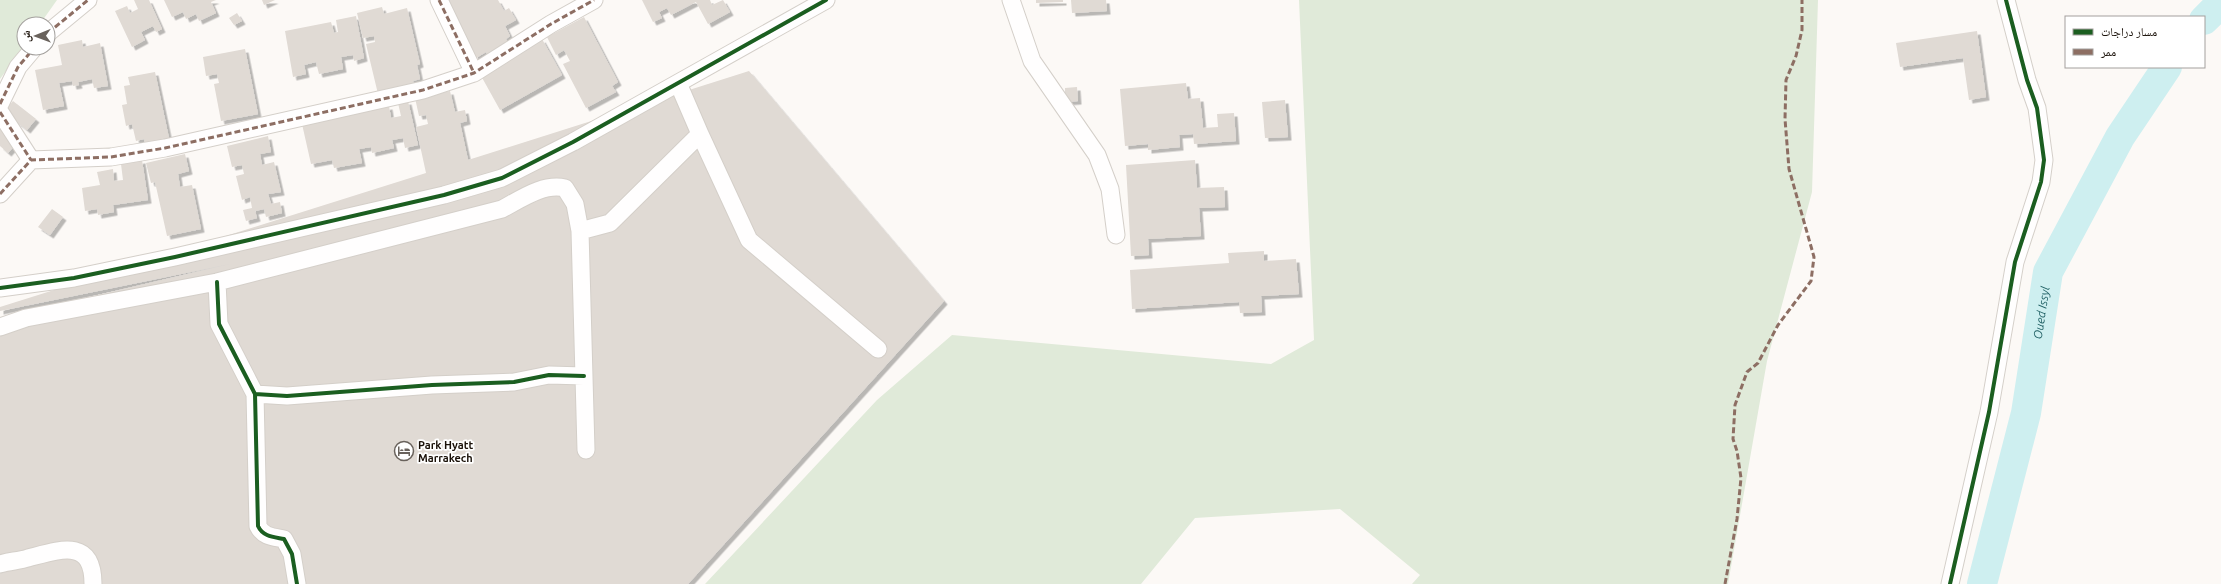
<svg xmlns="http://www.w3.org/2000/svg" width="2221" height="584" font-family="Ubuntu,'Noto Naskh Arabic',sans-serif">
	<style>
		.green { fill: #e0ead9 }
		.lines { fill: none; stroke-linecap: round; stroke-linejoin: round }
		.river { stroke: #ceeff0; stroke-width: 30 }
		.building { fill: #e0dad4; filter: url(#shadow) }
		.minor-casing { stroke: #d4cfc9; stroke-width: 19 }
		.minor { stroke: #fffefe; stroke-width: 17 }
		.quiet { stroke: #8d6e63; stroke-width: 3; stroke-dasharray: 6 3; stroke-linecap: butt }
		.cycleway-casing { stroke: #fff; stroke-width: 6 }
		.cycleway { stroke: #1b5e20; stroke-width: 4 }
		.labels { text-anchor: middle; stroke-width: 3.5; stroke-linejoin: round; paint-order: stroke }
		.poi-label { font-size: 11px; font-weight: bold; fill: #1a1109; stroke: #fff; text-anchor: start }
		.water-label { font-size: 12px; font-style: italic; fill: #226266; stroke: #fff }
	</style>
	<defs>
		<filter id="shadow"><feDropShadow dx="3.5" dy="3.5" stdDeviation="0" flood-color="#0004"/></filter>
	</defs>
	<rect width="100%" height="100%" fill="#fcf9f6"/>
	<!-- green -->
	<path class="green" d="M 0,0 L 57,0 L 40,24 L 24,24 L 24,46 L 0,79 Z
		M 1299,0 L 1818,0 L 1812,192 L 1767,361 L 1728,584 L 1412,584 L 1420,575 L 1340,509 L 1195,518 L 1141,584 L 705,584 L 877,400 L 952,335 L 1271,364 L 1314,340 Z"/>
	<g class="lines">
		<!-- river -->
		<g class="river">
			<path d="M 2204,20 L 2221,3"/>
			<path id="s1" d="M 1982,584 L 2026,413 L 2048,272 L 2120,137 L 2167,67"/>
		</g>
	</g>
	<!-- building -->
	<path class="building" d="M 134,0 L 149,0 L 162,29 L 156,32 L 153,26 L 141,32 L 145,40 L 132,47 L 115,11 L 127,6 L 130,13 L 138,9 Z
		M 164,0 L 216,0 L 211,2 L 216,13 L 199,21 L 196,14 L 186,19 L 183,12 L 172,17 Z
		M 262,0 L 275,0 L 264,5 Z
		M 444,0 L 498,0 L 504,11 L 509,8 L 516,20 L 505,26 L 510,36 L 506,39 L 509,46 L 489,57 L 486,52 L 476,58 Z
		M 642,0 L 710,0 L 712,5 L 723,0 L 730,12 L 708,24 L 696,2 L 671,15 L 667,8 L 659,12 L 662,18 L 653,22 Z
		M 1036,0 L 1063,0 L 1063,2 L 1036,3 Z
		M 1071,0 L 1106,0 L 1107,11 L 1072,13 Z
		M 382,7 L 384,14 L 407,8 L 420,64 L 417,65 L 420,79 L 413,81 L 415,89 L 378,94 L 366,44 L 375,42 L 374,36 L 363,38 L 357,13 Z
		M 237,13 L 242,21 L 234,25 L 229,18 Z
		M 356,16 L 364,58 L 354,61 L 353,55 L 341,57 L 343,69 L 319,74 L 316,62 L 304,65 L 306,74 L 293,77 L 285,31 L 331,22 L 334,33 L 338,32 L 336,20 Z
		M 584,17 L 618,82 L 612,86 L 616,92 L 586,108 L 563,64 L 570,61 L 564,50 L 556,55 L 547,37 Z
		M 1977,31 L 1986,97 L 1969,100 L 1963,58 L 1900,67 L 1896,43 Z
		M 542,39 L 562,75 L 500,110 L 480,74 Z
		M 82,40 L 83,47 L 100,43 L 108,86 L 94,88 L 92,79 L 78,82 L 79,85 L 73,86 L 72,81 L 59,83 L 64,106 L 43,110 L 35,70 L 62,65 L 58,45 Z
		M 245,49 L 258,114 L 221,121 L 214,84 L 219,83 L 217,74 L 206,76 L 203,57 Z
		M 749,71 L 944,301 L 688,584 L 0,584 L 0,318 L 230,264 L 0,311 L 0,307 L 426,173 L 416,127 L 428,124 L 426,115 L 419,116 L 415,98 L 450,91 L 455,112 L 465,110 L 467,121 L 460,123 L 468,160 Z
		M 155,72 L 170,143 L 146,148 L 144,139 L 136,141 L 132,124 L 126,126 L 122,105 L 127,104 L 124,86 L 130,85 L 128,77 Z
		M 1186,83 L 1188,99 L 1200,98 L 1203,128 L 1218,127 L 1217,114 L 1234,113 L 1236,141 L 1194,144 L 1193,134 L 1179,135 L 1180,147 L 1148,150 L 1148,144 L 1125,146 L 1120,89 Z
		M 1077,87 L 1078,101 L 1065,102 L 1065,88 Z
		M 1285,100 L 1288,137 L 1265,138 L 1262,102 Z
		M 13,101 L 36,119 L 27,130 L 4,112 Z
		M 408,101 L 418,145 L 405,148 L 403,138 L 392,140 L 394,148 L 372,153 L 371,147 L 359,149 L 362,163 L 334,168 L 332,160 L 311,164 L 302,124 L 389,106 L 391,118 L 401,116 L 398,103 Z
		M 0,128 L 17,143 L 8,153 L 0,146 Z
		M 268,136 L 271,152 L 260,154 L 262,165 L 274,162 L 281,192 L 268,194 L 271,204 L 280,202 L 282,213 L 266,217 L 264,209 L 255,211 L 257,218 L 246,221 L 243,210 L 252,208 L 250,197 L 242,200 L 236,176 L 244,174 L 242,165 L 232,167 L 227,146 Z
		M 185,154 L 189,171 L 178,174 L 180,187 L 192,185 L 201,229 L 167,236 L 155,182 L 151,183 L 146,163 Z
		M 142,160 L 148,200 L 113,205 L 114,212 L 98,215 L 97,209 L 85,211 L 82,188 L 100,185 L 97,172 L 113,169 L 114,181 L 123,180 L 121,164 Z
		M 1195,160 L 1197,188 L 1224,187 L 1225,207 L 1199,208 L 1201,236 L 1148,239 L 1149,255 L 1131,256 L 1126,165 Z
		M 52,209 L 63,217 L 50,235 L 38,227 Z
		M 1264,251 L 1264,261 L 1296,259 L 1299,294 L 1261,296 L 1262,312 L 1240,313 L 1239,302 L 1132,309 L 1130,270 L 1229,263 L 1228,253 Z"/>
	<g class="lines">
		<defs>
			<path id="minor" d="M 439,0 L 474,73
				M 1011,0 L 1032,61 L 1097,155 L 1110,189 L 1116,235
				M 48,33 L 88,0
				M 0,104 L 18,67 L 34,48
				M 0,112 L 31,160
				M 700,134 L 749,240 L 878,349
				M 0,194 L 31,160 L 111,157 L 165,148 L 423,90 L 474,73 L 551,24 L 594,0
				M 217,282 L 219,324 L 255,394 L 258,526 C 263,537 274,537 284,539 L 292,554 L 297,584
				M 0,288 L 74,278 L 175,257 L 444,195 L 502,178 L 573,142 L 826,0
				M 0,327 L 26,318 L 217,282 L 502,209 C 521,199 543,183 565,188 L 575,204 L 580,231
				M 255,394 L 287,396 L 432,385 L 514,382 L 549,375 L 584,376
				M 586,450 L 580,231 L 610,223 L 700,134 L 678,83
				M 0,564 C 9,561 19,561 28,558 C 59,550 93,537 93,584
				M 1950,584 L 1989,412 L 2015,262 L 2041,182 L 2044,160 L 2037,108 L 2027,80 L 2006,0"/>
		</defs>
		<!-- minor casing -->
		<use href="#minor" class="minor-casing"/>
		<!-- minor -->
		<use href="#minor" class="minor"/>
		<!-- quiet -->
		<path class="quiet" d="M 439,0 L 474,73
			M 48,33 L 88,0
			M 0,104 L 18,67 L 34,48
			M 0,112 L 31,160
			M 0,194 L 31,160 L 111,157 L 165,148 L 423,90 L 474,73 L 551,24 L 594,0
			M 1725,584 L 1737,519 L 1741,478 L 1737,451 L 1733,439 L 1735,405 L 1747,372 L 1758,363 L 1778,325 L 1811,281 L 1814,257 L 1789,169 L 1785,119 L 1786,80 L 1796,56 L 1802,30 L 1802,0"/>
		<defs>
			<path id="cycleway" d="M 217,282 L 219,324 L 255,394 L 258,526 C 263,537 274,537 284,539 L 292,554 L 297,584
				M 0,288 L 74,278 L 175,257 L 444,195 L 502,178 L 573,142 L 826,0
				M 255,394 L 287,396 L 432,385 L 514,382 L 549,375 L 584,376
				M 1950,584 L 1989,412 L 2015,262 L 2041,182 L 2044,160 L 2037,108 L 2027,80 L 2006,0"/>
		</defs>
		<!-- cycleway casing -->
		<use href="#cycleway" class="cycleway-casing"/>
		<!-- cycleway -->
		<use href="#cycleway" class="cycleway"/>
	</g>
	<!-- icons -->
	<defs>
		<symbol id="hotel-ring" viewBox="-11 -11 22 22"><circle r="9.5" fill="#fff" stroke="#69625c" stroke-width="1.5"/><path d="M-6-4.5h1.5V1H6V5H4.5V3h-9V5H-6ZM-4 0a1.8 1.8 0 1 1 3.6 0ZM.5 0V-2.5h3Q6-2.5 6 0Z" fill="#69625c"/></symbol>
	</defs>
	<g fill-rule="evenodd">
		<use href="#hotel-ring" x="393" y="440" width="22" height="22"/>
	</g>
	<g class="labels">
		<!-- poi labels -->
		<g class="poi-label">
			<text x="418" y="449">Park Hyatt<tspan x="418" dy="13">Marrakech</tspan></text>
		</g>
		<!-- water labels -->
		<g class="water-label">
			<text dy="4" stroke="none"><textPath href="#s1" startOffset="278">Oued Issyl</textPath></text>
		</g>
	</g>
	<!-- legend -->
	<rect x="2065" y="16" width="140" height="52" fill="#ffffff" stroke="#a3a09d"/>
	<rect x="2073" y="29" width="20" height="6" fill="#1b5e20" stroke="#a3a09d"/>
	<text x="2101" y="36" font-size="12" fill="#1a1109">مسار دراجات</text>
	<rect x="2073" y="49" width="20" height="6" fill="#8d6e63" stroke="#a3a09d"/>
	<text x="2101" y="56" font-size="12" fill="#1a1109">ممر</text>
	<!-- north arrow -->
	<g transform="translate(36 36) rotate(269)"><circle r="19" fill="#ffffff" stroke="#a3a09d"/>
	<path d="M0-3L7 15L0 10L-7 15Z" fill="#69625c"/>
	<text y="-6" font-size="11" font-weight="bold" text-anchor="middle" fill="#1a1109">ش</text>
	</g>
</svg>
